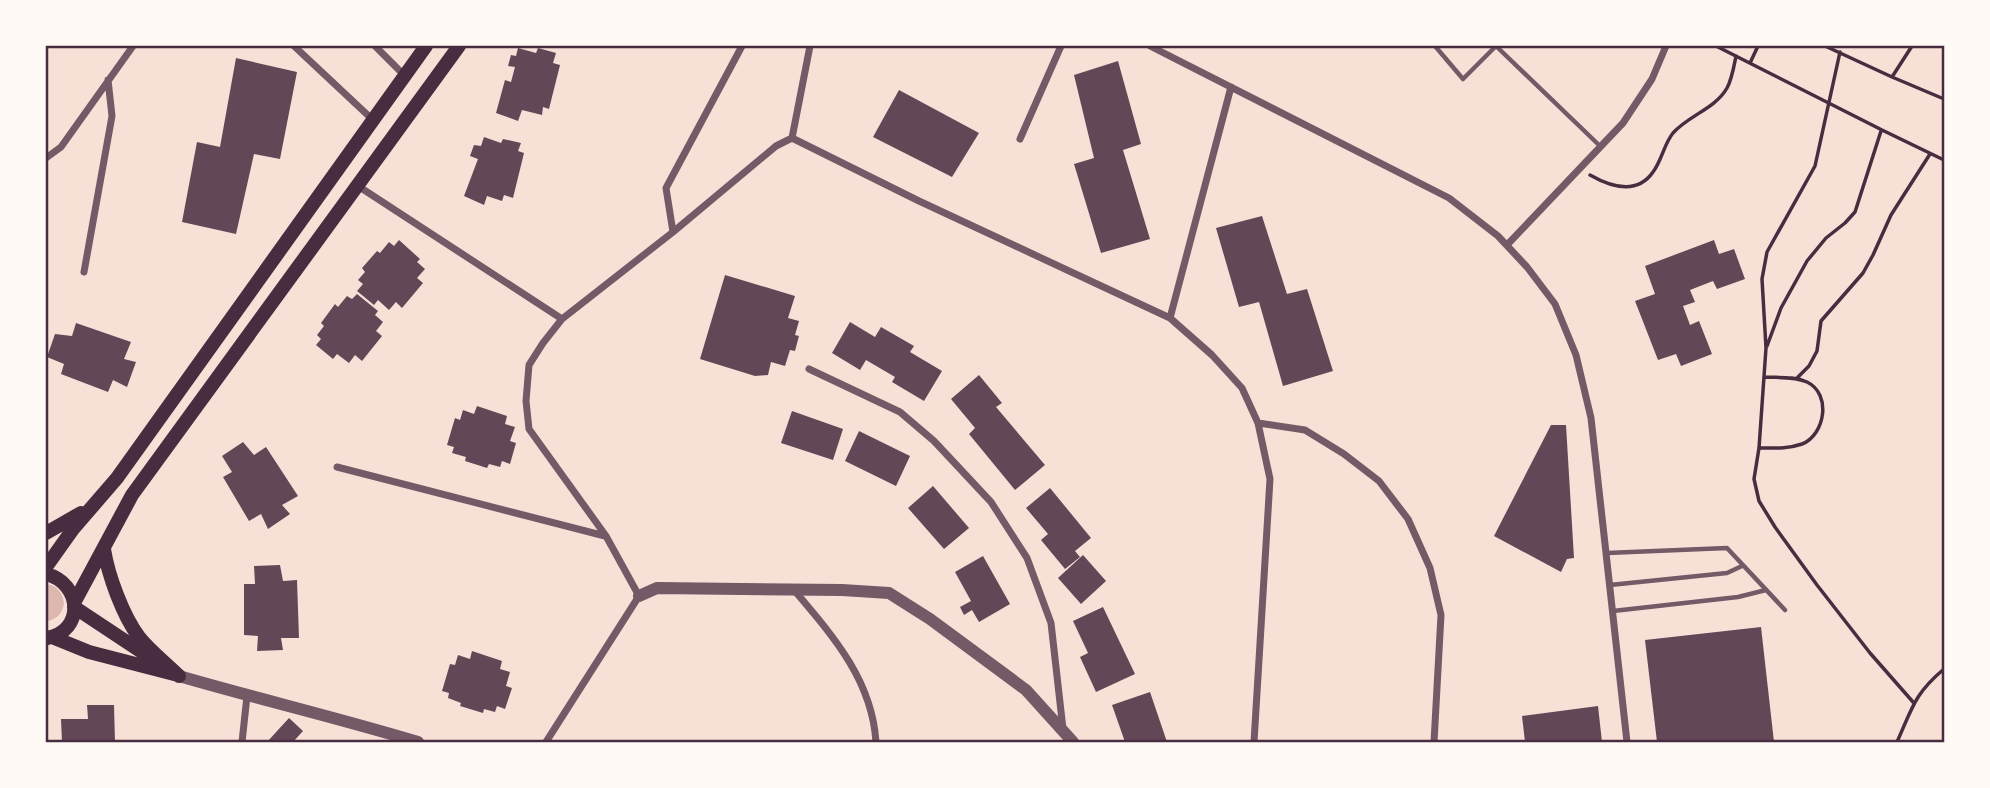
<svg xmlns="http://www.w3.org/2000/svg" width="1990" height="788" font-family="Signika,sans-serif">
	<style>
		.water { fill: #dcb8b0 }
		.building { fill: #644757 }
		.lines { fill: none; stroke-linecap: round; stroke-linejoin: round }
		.path { stroke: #4a2c40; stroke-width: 3.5 }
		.service { stroke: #755966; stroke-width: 4.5 }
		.minor { stroke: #755966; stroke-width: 7 }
		.tertiary { stroke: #755966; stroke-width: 12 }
		.secondary { stroke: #4a2c40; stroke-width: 14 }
		.neatline { fill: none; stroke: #4a2c40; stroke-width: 2.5 }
	</style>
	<rect width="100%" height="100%" fill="#f7e1d7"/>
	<!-- water -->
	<path class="water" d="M 46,584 C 57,585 63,593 64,604 C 62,614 56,620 46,621 Z"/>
	<!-- building -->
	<path class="building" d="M 518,48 L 536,53 L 538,48 L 556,53 L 553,63 L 560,65 L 549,109 L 543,107 L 542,115 L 522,110 L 518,121 L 496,113 L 505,80 L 511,82 L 515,67 L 508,66 L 511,55 L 516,56 Z
		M 236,58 L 297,72 L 280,159 L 254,154 L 236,234 L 182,222 L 197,142 L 220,147 Z
		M 1118,61 L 1141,144 L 1123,150 L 1150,239 L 1101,253 L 1074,164 L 1094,158 L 1074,75 Z
		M 899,90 L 979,133 L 952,177 L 873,137 Z
		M 484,137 L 501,143 L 503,139 L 521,143 L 518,151 L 524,153 L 513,198 L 504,195 L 502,201 L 487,196 L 484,205 L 464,196 L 478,159 L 470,156 L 474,145 L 481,146 Z
		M 1262,216 L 1287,294 L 1307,289 L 1333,371 L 1283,386 L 1259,302 L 1239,307 L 1216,228 Z
		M 399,240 L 420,259 L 417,262 L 425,269 L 417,278 L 423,283 L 402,308 L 396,302 L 389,310 L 378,300 L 374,305 L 357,291 L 363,284 L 358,280 L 365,272 L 362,268 L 377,251 L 380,253 L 389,242 L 394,246 Z
		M 1714,240 L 1719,254 L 1734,249 L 1745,279 L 1717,289 L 1713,281 L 1690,290 L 1695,302 L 1683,306 L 1690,325 L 1699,321 L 1712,354 L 1681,366 L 1676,354 L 1658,360 L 1635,301 L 1655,294 L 1645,266 Z
		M 725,275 L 795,296 L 788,318 L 799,321 L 795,335 L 799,336 L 795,351 L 790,350 L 785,366 L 771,362 L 768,375 L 755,376 L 700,359 Z
		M 357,294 L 378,311 L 375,315 L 383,322 L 376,331 L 382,336 L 362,361 L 355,355 L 349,363 L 337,354 L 333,359 L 316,345 L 321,339 L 317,335 L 324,326 L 321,323 L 335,304 L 338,307 L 347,296 L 352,299 Z
		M 850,322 L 875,337 L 881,327 L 914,346 L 910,352 L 942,371 L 924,401 L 892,382 L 895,377 L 866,360 L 860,370 L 832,353 Z
		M 76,323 L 131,342 L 124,359 L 136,362 L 127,387 L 113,380 L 108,392 L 61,374 L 64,364 L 47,357 L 55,334 L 72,336 Z
		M 979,375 L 1002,403 L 996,407 L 1045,465 L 1015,490 L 969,434 L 975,428 L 951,399 Z
		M 477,406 L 507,416 L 505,424 L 515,427 L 510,441 L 516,443 L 510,464 L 502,461 L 500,467 L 489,464 L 487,468 L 465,461 L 466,457 L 452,453 L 454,447 L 447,445 L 455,418 L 460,420 L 463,410 L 474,414 Z
		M 792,411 L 843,429 L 833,460 L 781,443 Z
		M 1551,425 L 1566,425 L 1574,558 L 1567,559 L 1561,572 L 1494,536 Z
		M 859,431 L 910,456 L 896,486 L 845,461 Z
		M 243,442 L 254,455 L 266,447 L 298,496 L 282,505 L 290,514 L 268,529 L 261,514 L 249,521 L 223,477 L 232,472 L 222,456 Z
		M 933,486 L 969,528 L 944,549 L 908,508 Z
		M 1050,488 L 1091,538 L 1075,551 L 1080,557 L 1065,569 L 1041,540 L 1048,534 L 1026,508 Z
		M 1083,555 L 1106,581 L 1081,604 L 1058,578 Z
		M 983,556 L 1010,604 L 979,622 L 972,610 L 964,615 L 960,607 L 971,601 L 955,572 Z
		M 280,565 L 283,581 L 297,580 L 299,638 L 281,638 L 283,650 L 257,651 L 258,636 L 244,635 L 244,584 L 255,584 L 254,566 Z
		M 1103,607 L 1135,674 L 1096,692 L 1080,657 L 1088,653 L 1073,621 Z
		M 1761,627 L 1774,742 L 1657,742 L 1645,640 Z
		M 472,651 L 502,661 L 500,669 L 510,672 L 506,686 L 512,688 L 505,709 L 497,706 L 495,712 L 484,709 L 483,713 L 460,706 L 461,703 L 448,698 L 449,693 L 442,691 L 450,664 L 455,665 L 458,655 L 470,659 Z
		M 1150,692 L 1167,742 L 1125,742 L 1112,705 Z
		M 87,705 L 114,705 L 115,742 L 62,742 L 61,719 L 88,719 Z
		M 1598,706 L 1602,742 L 1525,742 L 1522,716 Z
		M 289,718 L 303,731 L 293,742 L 267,742 Z"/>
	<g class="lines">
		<!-- path -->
		<path class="path" d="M 1716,46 L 1882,130 L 1944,160
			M 1825,46 L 1892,77 L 1944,99
			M 1840,52 L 1815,166 L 1767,252 L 1762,279 L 1766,348 L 1759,448 L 1754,479 L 1759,501 L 1775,527 L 1817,585 L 1870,653 L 1913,702
			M 1750,63 L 1758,46
			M 1892,77 L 1912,46
			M 1590,175 C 1611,187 1637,195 1653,172 C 1662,160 1664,144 1673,133 C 1689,115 1715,109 1727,88 C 1732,79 1734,66 1736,56
			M 1767,346 L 1781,308 L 1807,261 L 1826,238 L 1845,223 L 1855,212 L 1881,131
			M 1796,379 L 1809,366 L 1817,351 L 1821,321 L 1863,273 L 1873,255 L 1891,215 L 1930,154
			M 1759,448 C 1773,448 1788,449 1802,444 C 1825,435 1832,394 1807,382 C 1794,376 1778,378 1764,377
			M 1897,742 C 1912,709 1914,694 1944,669"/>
		<!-- service -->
		<path class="service" d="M 1435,46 L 1463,79 L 1496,46 L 1600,146
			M 1607,553 L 1727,548 L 1785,610
			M 1610,585 L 1727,573 L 1742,566
			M 1613,611 L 1738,597 L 1766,590"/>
		<!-- minor -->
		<path class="minor" d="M 294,46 L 373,120
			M 375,46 L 404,75
			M 1150,46 L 1449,198 L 1498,236 L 1527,267 L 1555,304 L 1576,355 L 1591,418 L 1627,742
			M 792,138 L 810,46
			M 1020,139 L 1061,46
			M 46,158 L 61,147 L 133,46
			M 358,186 L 562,319
			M 673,232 L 666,188 L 742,46
			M 1507,245 L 1623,123 L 1652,79 L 1666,46
			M 84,272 L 112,116 L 108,80
			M 1170,318 L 1231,87
			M 809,369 L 900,412 L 934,441 L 991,502 L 1027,558 L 1051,623 L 1063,729
			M 1258,423 L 1305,430 L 1344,454 L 1379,481 L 1408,519 L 1430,568 L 1441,615 L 1434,742
			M 337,467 L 605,536
			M 794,590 C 833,636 872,680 876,742
			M 242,742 L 247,696
			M 546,742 L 639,596 L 606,536 L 529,429 L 526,401 L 529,365 L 543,343 L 562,319 L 673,232 L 776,146 L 792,138 L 919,201 L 1170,318 L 1212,355 L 1242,388 L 1258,423 L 1270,479 L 1254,742"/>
		<!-- tertiary -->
		<path class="tertiary" d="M 639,596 L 657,588 L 842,590 L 889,593 L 930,619 L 1026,690 L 1073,742
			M 179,676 C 258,699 339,718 418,742"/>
		<!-- secondary -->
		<path class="secondary" d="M 46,533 L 81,513
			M 104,549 C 108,575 123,616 139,637 C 150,651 166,663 179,676
			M 46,567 L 73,529 L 117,478 L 426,46
			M 46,574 C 82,583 85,631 47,638
			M 74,603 L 132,495 L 459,46
			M 74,607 L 154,660
			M 52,637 L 89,652 L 178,675"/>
	</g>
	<!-- border -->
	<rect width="1990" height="788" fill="none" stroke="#fffaf5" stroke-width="94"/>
	<rect x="47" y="47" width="1896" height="694" class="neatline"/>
</svg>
